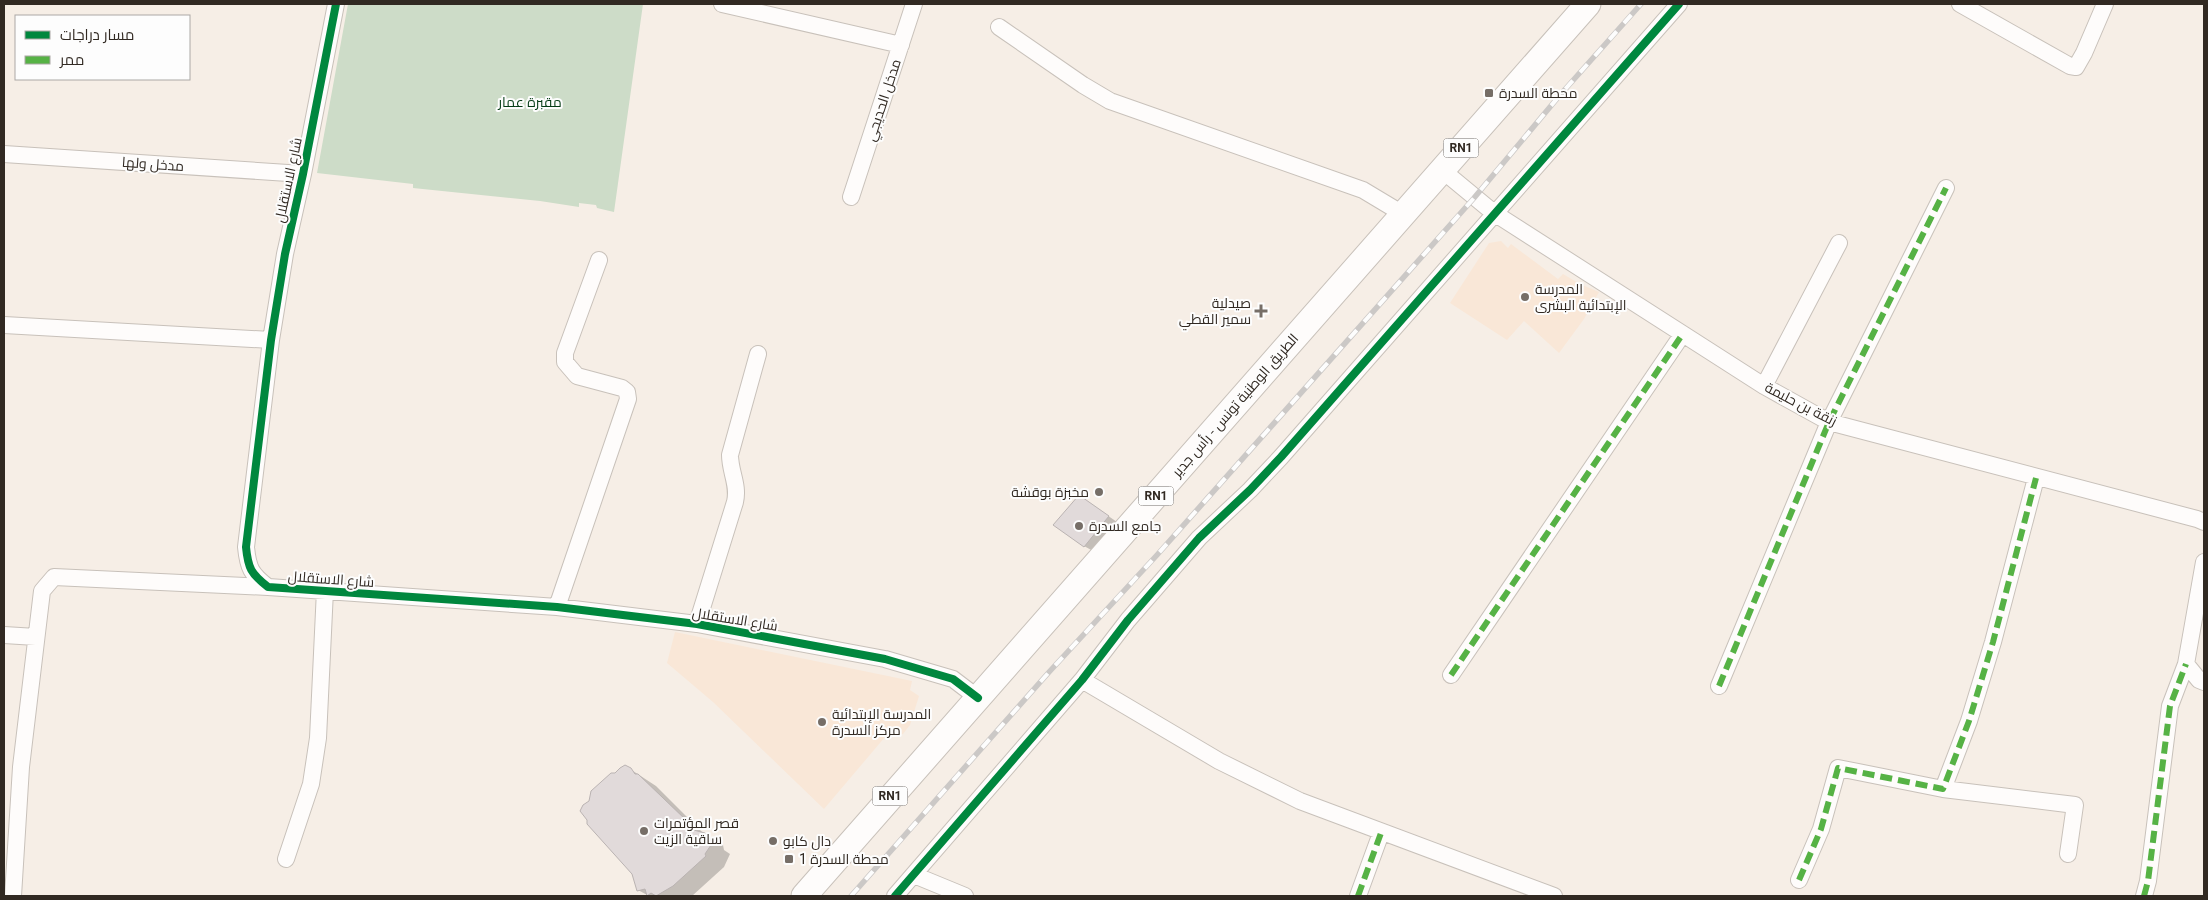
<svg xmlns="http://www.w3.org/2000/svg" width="2208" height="900" font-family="Roboto,Cairo,sans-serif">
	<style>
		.built { fill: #f9e7d7 }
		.green { fill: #cddcc8 }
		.shadow { fill: #0003 }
		.building { fill: #e1dada; stroke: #bab3b2 }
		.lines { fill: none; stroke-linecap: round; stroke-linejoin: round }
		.minor-casing { stroke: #c8c1ba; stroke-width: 18 }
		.primary-casing { stroke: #c8c1ba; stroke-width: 27 }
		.minor { stroke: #fefcfb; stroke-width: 16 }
		.primary { stroke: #fefcfb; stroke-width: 25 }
		.rail-casing { stroke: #cbc8c6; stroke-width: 5.5 }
		.rail { stroke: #fdfdfd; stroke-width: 4; stroke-dasharray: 11; stroke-linecap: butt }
		.quiet { stroke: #56b245; stroke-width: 6; stroke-dasharray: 12 6; stroke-linecap: butt }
		.cycleway-casing { stroke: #fdfdfd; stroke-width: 11 }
		.cycleway { stroke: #00873e; stroke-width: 8 }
		.poi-dot { fill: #766e67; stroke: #fdfdfd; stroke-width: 2 }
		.labels { text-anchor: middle; stroke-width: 4; stroke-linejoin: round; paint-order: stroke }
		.shield { fill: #fdfdfd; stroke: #6e6964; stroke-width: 1 }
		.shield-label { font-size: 12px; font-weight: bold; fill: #312922 }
		.poi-label { font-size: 14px; fill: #312922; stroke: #fdfdfd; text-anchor: start }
		.street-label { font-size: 14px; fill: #312922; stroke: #fdfdfd }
		.park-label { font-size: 14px; fill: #033b14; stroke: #fdfdfd }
	</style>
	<rect width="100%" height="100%" fill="#f6eee6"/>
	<!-- built -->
	<path class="built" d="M 1501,241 L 1508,248 L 1511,244 L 1558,279 L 1563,274 L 1580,284 L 1599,292 L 1584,319 L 1559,353 L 1524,321 L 1507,340 L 1450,303 L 1489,243 Z
		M 675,632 L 912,681 L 910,690 L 919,696 L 910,725 L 903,734 L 885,737 L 824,809 L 713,702 L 667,663 Z"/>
	<!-- green -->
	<path class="green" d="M 348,4 L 643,4 L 614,212 L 597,208 L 596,205 L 579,203 L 579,207 L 540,201 L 413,188 L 413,184 L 317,173 Z"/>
	<!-- shadow -->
	<path class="shadow" d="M 1088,502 L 1117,522 L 1093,551 L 1084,546 Z
		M 630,769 L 656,786 L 704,834 L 723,845 L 724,850 L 730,854 L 724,867 L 692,896 L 649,896 L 638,890 L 633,874 L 590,801 L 616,775 Z"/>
	<!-- building -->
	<path class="building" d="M 1079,495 L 1109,516 L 1084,547 L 1053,525 Z
		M 625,765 L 631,768 L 635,774 L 638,774 L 687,821 L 686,828 L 705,833 L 706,839 L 713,842 L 705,854 L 706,856 L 673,886 L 656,896 L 651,893 L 647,896 L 645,889 L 637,891 L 632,874 L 587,824 L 587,820 L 580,811 L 583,805 L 589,801 L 591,791 L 611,773 L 615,773 L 620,768 Z"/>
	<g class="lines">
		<defs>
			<path id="minor" d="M 336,4 L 303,174 L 285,254 L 271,340 L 246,547 C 248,568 251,574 268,587 L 557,607 L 697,624 L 885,659 L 953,679 L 978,698
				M 722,4 L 901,45
				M 1960,4 L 2070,66 L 2076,67 L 2084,53 L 2105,4
				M 999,27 L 1083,85 L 1110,101 L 1363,190 L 1403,214
				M 4,154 L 303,174
				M 1442,170 L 1494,213 L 1764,386 L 1829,422 L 2197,519 L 2204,522
				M 851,197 L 914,4
				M 4,325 L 271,340
				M 1764,386 L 1839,243
				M 2204,562 L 2186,664 L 2199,680 L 2204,682
				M 557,607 L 628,399 L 627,392 L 622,388 L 577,376 L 565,362 L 565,353 L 599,260
				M 697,624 L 735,502 C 739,485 730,472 730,455 L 758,354
				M 4,635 L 36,637
				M 1451,675 L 1682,335
				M 1082,680 L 1219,761 L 1300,801 L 1554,896
				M 1719,686 L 1829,422 L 1946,188
				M 1943,789 L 2075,805 L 2068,854
				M 286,859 L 311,784 L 318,738 L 325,590
				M 914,875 L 965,896
				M 1799,880 L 1821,829 L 1838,768 L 1943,789 L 1969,721 L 1993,642 L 2036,478
				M 13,896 L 21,767 L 42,591 L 54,577 L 268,587
				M 895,896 L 1082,680 L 1128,620 L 1199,538 L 1250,490 L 1281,457 L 1679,4
				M 1358,896 L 1381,833
				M 2144,896 L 2148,881 L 2170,706 L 2186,664"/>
			<path id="primary" d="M 804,896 L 1588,4"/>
		</defs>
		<!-- minor casing -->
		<use href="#minor" class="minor-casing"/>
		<!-- primary casing -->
		<use href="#primary" class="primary-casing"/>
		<!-- minor -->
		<use href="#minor" class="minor"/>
		<!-- primary -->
		<use href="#primary" class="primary"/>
		<defs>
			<path id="rail" d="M 851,896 L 1050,671 L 1157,555 L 1474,198 L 1560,95 L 1641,4"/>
		</defs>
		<!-- rail casing -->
		<use href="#rail" class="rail-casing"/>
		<!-- rail -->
		<use href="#rail" class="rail"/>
		<!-- quiet -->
		<path class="quiet" d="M 1451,675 L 1682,335
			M 1719,686 L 1829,422 L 1946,188
			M 1799,880 L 1821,829 L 1838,768 L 1943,789 L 1969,721 L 1993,642 L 2036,478
			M 1358,896 L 1381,833
			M 2144,896 L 2148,881 L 2170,706 L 2186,664"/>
		<defs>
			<path id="cycleway" d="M 336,4 L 303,174 L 285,254 L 271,340 L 246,547 C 248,568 251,574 268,587 L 557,607 L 697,624 L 885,659 L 953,679 L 978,698
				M 895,896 L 1082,680 L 1128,620 L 1199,538 L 1250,490 L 1281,457 L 1679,4"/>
		</defs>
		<!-- cycleway casing -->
		<use href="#cycleway" class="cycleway-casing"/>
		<!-- cycleway -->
		<use href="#cycleway" class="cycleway"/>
	</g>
	<!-- markers -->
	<g class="poi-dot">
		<rect x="1484" y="88" width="10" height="10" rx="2.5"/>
		<circle cx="1525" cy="297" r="5"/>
		<path d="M1258.5 303.5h5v5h5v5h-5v5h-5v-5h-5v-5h5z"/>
		<circle cx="1099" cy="492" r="5"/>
		<circle cx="1079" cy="526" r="5"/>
		<circle cx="822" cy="722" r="5"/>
		<circle cx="644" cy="831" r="5"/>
		<circle cx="773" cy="841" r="5"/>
		<rect x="784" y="854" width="10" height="10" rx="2.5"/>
	</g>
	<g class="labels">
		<!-- shield labels -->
		<g class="shield">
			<rect x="1443.5" y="138.5" width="35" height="19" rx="4"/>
			<rect x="1138.5" y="486.5" width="35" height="19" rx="4"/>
			<rect x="872.5" y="786.5" width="35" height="19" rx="4"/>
		</g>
		<g class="shield-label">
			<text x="1461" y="152">RN1</text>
			<text x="1156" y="500">RN1</text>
			<text x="890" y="800">RN1</text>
		</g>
		<!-- poi labels -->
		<g class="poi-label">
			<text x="1499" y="98">محطة السدرة</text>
			<text x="1535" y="294">المدرسة<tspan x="1535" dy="16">الإبتدائية البشرى</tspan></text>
			<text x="1251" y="308" text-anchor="end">صيدلية<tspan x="1251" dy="16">سمير القطي</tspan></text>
			<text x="1089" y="497" text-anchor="end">مخبزة بوقشة</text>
			<text x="1089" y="531">جامع السدرة</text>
			<text x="832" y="719">المدرسة الإبتدائية<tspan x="832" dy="16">مركز السدرة</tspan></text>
			<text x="654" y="828">قصر المؤتمرات<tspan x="654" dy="16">ساقية الزيت</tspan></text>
			<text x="783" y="846">دال كابو</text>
			<text x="799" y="864">محطة السدرة 1</text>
		</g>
		<!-- street labels -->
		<g class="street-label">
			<text transform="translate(883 100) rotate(-72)" y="5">مدخل الحديجي</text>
			<text transform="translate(153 164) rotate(4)" y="5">مدخل ولها</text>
			<text transform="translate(288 180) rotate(-78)" y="5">شارع الاستقلال</text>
			<text transform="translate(1801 404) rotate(27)" y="5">زنقة بن حليمة</text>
			<text transform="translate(1235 405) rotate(-49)" y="5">الطريق الوطنية تونس - رأس جدير</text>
			<text transform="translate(331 579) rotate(4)" y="5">شارع الاستقلال</text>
			<text transform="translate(735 619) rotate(9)" y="5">شارع الاستقلال</text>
		</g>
		<!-- park labels -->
		<g class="park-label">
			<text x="530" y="107">مقبرة عمار</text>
		</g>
	</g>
	<!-- border -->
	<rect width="2208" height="900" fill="none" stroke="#312922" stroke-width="10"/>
	<!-- legend -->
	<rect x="15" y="15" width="175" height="65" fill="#fdfdfd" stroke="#aba8a5"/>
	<rect x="25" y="31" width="25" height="8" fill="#00873e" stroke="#aba8a5"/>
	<text x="60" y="40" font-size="15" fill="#312922">مسار دراجات</text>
	<rect x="25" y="56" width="25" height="8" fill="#56b245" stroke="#aba8a5"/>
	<text x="60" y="65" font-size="15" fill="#312922">ممر</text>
</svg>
